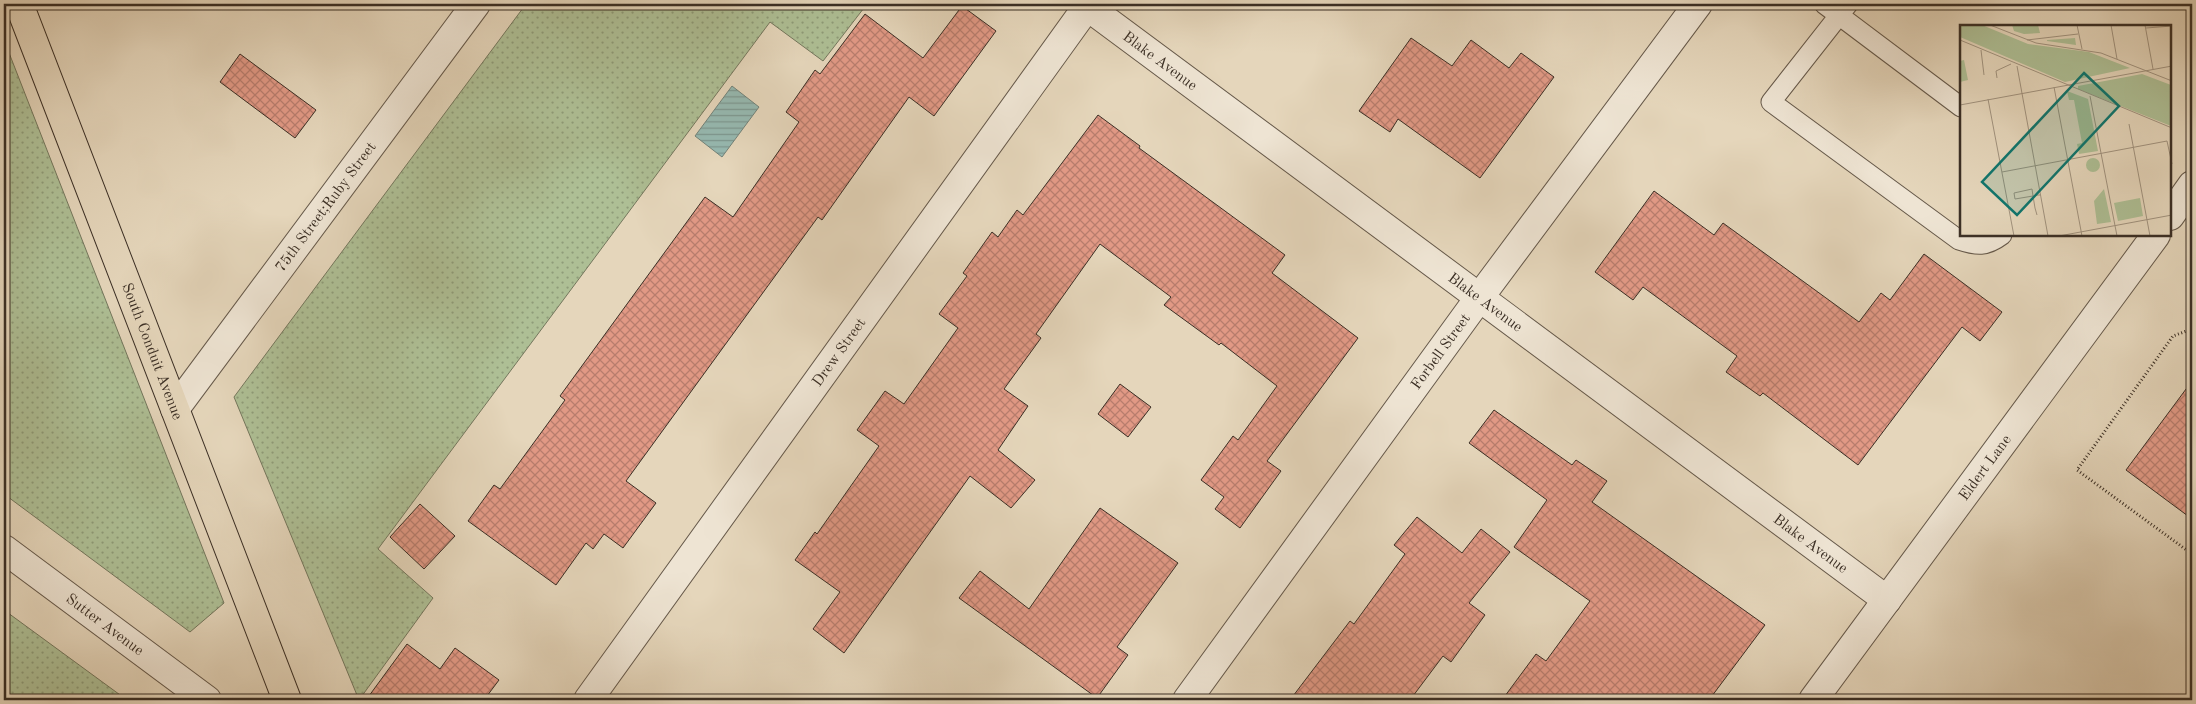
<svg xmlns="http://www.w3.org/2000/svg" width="2196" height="704" font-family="'Old Standard TT',serif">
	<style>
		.grass { fill: url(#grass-dots); stroke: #74775d }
		.water { fill: url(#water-rules); stroke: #728279 }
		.building { fill: url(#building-cross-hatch); stroke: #3b2f25 }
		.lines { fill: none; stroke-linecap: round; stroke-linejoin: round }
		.service-casing { stroke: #66594a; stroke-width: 21 }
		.minor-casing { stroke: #66594a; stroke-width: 30 }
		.tertiary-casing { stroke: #66594a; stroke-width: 30 }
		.primary-casing { stroke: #3b2f25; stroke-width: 30 }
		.path { stroke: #3b2f25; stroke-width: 3; stroke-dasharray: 1 2.5; stroke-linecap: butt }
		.service { stroke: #eee4d3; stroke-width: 19 }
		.minor { stroke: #eee4d3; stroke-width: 28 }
		.tertiary { stroke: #eee4d3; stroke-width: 28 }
		.primary { stroke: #e5d6bb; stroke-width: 28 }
		.labels { text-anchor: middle; stroke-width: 5; stroke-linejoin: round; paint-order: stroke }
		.street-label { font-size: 15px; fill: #3b2f25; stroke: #eee4d3 }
		.inset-road { fill: none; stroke: #a1937f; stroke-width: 1 }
		.view { fill: #0f766e; fill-opacity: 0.15; stroke: #0f766e; stroke-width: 2.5 }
		.inset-edge { fill: none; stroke: #3b2f25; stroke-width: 2.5 }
	</style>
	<defs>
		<pattern id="grass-dots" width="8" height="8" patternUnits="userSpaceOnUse" patternTransform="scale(1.25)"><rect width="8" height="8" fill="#aebf95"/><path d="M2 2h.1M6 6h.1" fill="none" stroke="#8f9c79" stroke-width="1.8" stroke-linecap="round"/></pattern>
		<pattern id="water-rules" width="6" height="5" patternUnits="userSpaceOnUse" patternTransform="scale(1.25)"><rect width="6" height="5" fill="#96b9b1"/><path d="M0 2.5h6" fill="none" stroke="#7c9790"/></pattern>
		<pattern id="building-cross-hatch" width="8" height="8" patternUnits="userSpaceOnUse" patternTransform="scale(1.25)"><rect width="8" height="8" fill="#e19985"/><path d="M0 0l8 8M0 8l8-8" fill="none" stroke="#b87d6d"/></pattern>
	</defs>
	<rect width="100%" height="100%" fill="#e5d6bb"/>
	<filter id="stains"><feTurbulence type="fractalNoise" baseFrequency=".004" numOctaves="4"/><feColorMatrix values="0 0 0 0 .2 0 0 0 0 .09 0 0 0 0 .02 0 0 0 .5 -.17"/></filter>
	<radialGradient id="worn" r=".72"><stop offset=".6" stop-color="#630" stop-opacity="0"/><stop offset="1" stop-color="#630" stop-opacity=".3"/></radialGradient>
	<!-- grass -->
	<path class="grass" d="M 526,4 L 867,4 L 823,61 L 770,22 L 378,549 L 433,598 L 359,700 L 234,397 Z
		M 4,40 L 224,603 L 190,632 L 4,494 Z
		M 4,610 L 127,700 L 4,700 Z"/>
	<!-- water -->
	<path class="water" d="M 732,86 L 759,107 L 722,157 L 695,136 Z"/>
	<!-- building -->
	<path class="building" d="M 962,6 L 996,31 L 934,116 L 909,97 L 822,220 L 818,217 L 626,481 L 656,503 L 623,548 L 604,534 L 593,549 L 586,543 L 556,585 L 468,521 L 494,485 L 500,489 L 565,400 L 560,396 L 705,197 L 733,217 L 799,122 L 786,112 L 815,70 L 820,74 L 865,14 L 923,58 Z
		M 1411,38 L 1452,66 L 1471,40 L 1509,68 L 1521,53 L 1554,77 L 1480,178 L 1398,119 L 1390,132 L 1359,111 Z
		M 240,54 L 316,110 L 295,138 L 220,82 Z
		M 1098,115 L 1140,146 L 1139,148 L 1285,255 L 1272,273 L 1358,338 L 1267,461 L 1281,471 L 1240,528 L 1215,509 L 1224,497 L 1201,480 L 1233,436 L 1238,440 L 1277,386 L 1221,343 L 1219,345 L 1164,305 L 1171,297 L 1100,244 L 1036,334 L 1041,338 L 1004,389 L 1028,406 L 998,450 L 1035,480 L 1011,508 L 970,476 L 844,653 L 813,629 L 840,592 L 795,560 L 815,532 L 817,534 L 879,446 L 857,430 L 885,391 L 904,404 L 958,328 L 939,314 L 967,276 L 963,273 L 992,232 L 998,237 L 1017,210 L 1023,215 Z
		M 1654,191 L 1714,235 L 1723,223 L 1859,322 L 1881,293 L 1890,300 L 1924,254 L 2002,312 L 1980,341 L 1962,327 L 1858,465 L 1763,393 L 1760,396 L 1726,372 L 1737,356 L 1643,287 L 1633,300 L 1595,272 Z
		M 2192,381 L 2192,519 L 2126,470 Z
		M 1120,384 L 1151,407 L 1128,437 L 1098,414 Z
		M 1494,410 L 1572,465 L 1576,460 L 1607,481 L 1592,502 L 1765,625 L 1709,700 L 1502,700 L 1536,654 L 1546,661 L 1590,601 L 1514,547 L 1547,500 L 1469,443 Z
		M 420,504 L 455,536 L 424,569 L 390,537 Z
		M 1100,508 L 1178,563 L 1117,647 L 1128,655 L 1097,698 L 959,598 L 980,571 L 1029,609 Z
		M 1417,517 L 1462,553 L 1481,529 L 1510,552 L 1469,603 L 1485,615 L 1451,662 L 1443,656 L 1410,700 L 1290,700 L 1350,621 L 1354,624 L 1405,554 L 1394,545 Z
		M 407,644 L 440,669 L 455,648 L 499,680 L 484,700 L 366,700 Z"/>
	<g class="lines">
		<defs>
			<path id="service" d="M 1824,4 L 1961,107
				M 1848,4 L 1771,102 L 1959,240 C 1977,246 1986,247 2002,235"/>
			<g id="minor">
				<path id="s1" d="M 1084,4 L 1887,600"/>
				<path d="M 2170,216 L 2192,185"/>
				<path id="s2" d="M 175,409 L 476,4"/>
				<path id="s3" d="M 588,700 L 1089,4"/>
				<path id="s4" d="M 1187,700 L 1479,298 L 1698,4"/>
				<path id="s5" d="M 1813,700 L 2156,235"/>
			</g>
			<g id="tertiary">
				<path id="s6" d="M 4,549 L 207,700"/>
			</g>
			<g id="primary">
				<path id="s7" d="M 19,4 L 287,700"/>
			</g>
		</defs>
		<!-- service casing -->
		<use href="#service" class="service-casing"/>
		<!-- minor casing -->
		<use href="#minor" class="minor-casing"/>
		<!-- tertiary casing -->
		<use href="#tertiary" class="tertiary-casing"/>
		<!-- primary casing -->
		<use href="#primary" class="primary-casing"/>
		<!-- path -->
		<path class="path" d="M 2192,329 L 2173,336 L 2077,470 L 2192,554"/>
		<!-- service -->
		<use href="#service" class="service"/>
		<!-- minor -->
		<use href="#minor" class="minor"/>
		<!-- tertiary -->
		<use href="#tertiary" class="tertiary"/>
		<!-- primary -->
		<use href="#primary" class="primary"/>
	</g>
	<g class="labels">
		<!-- street labels -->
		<g class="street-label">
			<text dy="5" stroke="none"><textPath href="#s1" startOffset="95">Blake Avenue</textPath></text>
			<text dy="5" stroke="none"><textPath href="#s2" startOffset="252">75th Street;Ruby Street</textPath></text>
			<text dy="5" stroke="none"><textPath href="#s1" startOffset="500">Blake Avenue</textPath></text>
			<text dy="5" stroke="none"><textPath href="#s4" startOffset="431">Forbell Street</textPath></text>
			<text dy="5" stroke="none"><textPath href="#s7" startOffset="372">South Conduit Avenue</textPath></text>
			<text dy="5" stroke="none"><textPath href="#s3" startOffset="429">Drew Street</textPath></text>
			<text dy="5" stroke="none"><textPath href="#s5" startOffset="289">Eldert Lane</textPath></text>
			<text dy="5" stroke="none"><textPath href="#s1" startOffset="905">Blake Avenue</textPath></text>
			<text dy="5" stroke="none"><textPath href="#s6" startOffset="126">Sutter Avenue</textPath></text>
		</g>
	</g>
	<!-- overview -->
	<g transform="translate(1960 25)">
		<rect width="211" height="211" fill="#e5d6bb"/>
		<path d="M 0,0 L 22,0 L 68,19 L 129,27 L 170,43 L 105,57 L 0,12 ZM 52,0 L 78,0 L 80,8 L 64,9 L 54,6 ZM 115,13 L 116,20 L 87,16 L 87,15 ZM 4,35 L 8,55 L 0,57 L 0,36 ZM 182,49 L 211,60 L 211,101 L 118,64 L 118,61 ZM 107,66 L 128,74 L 138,126 L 119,129 L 117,119 L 122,118 L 114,75 L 109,75 ZM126 140a7 7 0 1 1 14 0a7 7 0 1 1-14 0ZM 144,164 L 151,197 L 137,199 L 134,176 ZM 180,173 L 183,191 L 158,196 L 154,178 Z" fill="#aebf95"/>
		<path class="inset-road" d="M 30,0 L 76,18 L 141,28 L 212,56M 117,0 L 122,24M 151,0 L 157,34M 185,0 L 193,44M 186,3 L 212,1M 0,15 L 212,103M 67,15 L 118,9M 21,25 L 24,50M 57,41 L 88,211M 37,53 L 36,46 L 51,39M 94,62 L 122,211M 130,71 L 157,211M 28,74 L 54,211M 0,80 L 212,41M 169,99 L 190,211M 42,147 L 207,116 L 212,139M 77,190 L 75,183 L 73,171 L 72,164 L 54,168 L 55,174 L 73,171 L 78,170 L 81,170M 99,211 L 212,190"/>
		<path class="view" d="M 124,48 L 159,81 L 57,190 L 22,157 Z"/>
		<rect width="211" height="211" class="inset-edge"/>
	</g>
	<!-- margin -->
	<rect width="2196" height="704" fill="none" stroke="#e5d6bb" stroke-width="20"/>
	<rect x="5" y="5" width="2186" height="694" fill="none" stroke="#3b2f25" stroke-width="2.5"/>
	<rect x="10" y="10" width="2176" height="684" fill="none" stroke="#3b2f25"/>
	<rect width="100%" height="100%" filter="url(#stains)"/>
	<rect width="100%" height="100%" fill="url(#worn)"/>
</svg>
